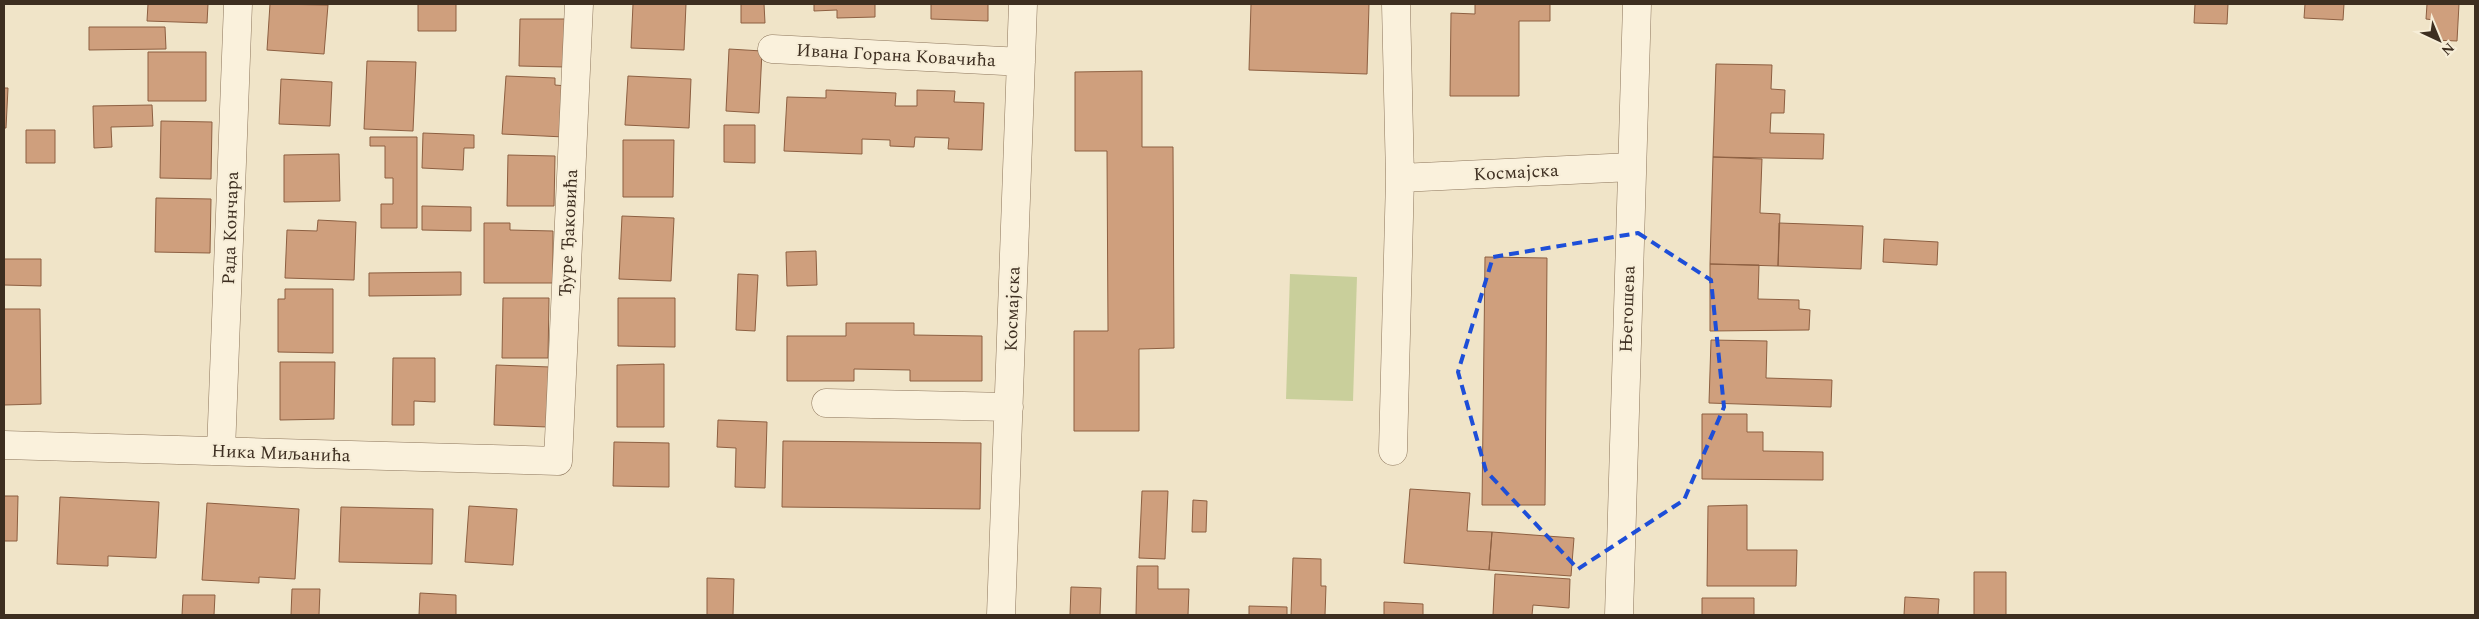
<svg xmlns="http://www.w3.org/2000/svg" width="2479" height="619" font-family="Spectral,serif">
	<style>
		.green { fill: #c9cf9b }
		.building { fill: #cf9f7d; stroke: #8d5f41 }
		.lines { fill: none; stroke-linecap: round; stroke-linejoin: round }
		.minor-casing { stroke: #8d765c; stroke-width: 29 }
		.minor { stroke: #faf1dc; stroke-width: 28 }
		.marked { fill: none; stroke: #1d4ed8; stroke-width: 4; stroke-dasharray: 10 6; stroke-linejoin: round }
		.labels { text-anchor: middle; stroke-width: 4; stroke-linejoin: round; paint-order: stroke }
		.street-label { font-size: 18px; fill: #3d2e20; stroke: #f7eed8 }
	</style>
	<rect width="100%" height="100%" fill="#f0e4c8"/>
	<!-- green -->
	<path class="green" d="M 1290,274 L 1357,277 L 1353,401 L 1286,399 Z"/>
	<!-- building -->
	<path class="building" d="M 148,4 L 208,4 L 207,23 L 147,21 Z
		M 270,4 L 328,5 L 324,54 L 267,50 Z
		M 418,4 L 456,4 L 456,31 L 418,31 Z
		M 633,4 L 686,4 L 684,50 L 631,48 Z
		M 741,4 L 764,4 L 765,23 L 741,23 Z
		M 814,4 L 875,4 L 875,17 L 837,18 L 837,10 L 814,11 Z
		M 931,4 L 988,4 L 988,21 L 931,19 Z
		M 1251,4 L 1369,4 L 1367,74 L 1249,70 Z
		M 1475,4 L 1550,4 L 1550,21 L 1519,21 L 1519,96 L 1450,96 L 1451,13 L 1475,14 Z
		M 2195,4 L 2228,4 L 2227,24 L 2194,23 Z
		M 2305,4 L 2344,4 L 2343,20 L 2304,18 Z
		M 2427,4 L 2459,4 L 2457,41 L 2433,40 L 2434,20 L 2426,19 Z
		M 520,19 L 566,19 L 565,67 L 519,66 Z
		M 89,27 L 165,27 L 166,49 L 89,50 Z
		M 729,49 L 762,51 L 759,113 L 726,111 Z
		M 148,52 L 206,52 L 206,101 L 148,101 Z
		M 367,61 L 416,62 L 413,131 L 364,129 Z
		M 1716,64 L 1772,65 L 1771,89 L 1785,90 L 1784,113 L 1771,113 L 1770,133 L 1824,134 L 1823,159 L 1713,157 Z
		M 1142,71 L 1142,147 L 1173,147 L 1174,348 L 1139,349 L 1139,431 L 1074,431 L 1074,331 L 1108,331 L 1107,151 L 1075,151 L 1075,72 Z
		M 506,76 L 555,78 L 555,85 L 567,86 L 564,137 L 502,134 Z
		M 628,76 L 691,79 L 689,128 L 625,125 Z
		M 281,79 L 332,82 L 330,126 L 279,124 Z
		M 4,88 L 8,88 L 6,128 L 4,128 Z
		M 826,90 L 896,93 L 895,106 L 917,106 L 917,90 L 955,91 L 954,102 L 984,103 L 982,150 L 948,149 L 949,138 L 915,137 L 914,147 L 890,146 L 890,140 L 862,139 L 862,154 L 784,151 L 787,97 L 826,98 Z
		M 152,105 L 153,126 L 111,127 L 112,147 L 94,148 L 93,106 Z
		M 161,121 L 212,122 L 211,179 L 160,178 Z
		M 724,125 L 755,125 L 755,163 L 724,162 Z
		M 26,130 L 55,130 L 55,163 L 26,163 Z
		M 423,133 L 474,135 L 474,148 L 464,148 L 463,170 L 422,168 Z
		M 370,137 L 417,137 L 417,228 L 381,228 L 381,204 L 393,204 L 393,178 L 385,178 L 385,146 L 370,146 Z
		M 623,140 L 674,140 L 673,197 L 623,197 Z
		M 339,154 L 340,201 L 284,202 L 284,155 Z
		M 508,155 L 555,156 L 554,206 L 507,206 Z
		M 1713,157 L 1762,159 L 1760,213 L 1780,214 L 1778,266 L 1710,264 Z
		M 156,198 L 211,199 L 210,253 L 155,252 Z
		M 422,206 L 471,207 L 471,231 L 422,230 Z
		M 622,216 L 674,218 L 671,281 L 619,279 Z
		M 318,220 L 356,222 L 354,280 L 285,278 L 287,230 L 317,231 Z
		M 484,223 L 510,223 L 510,230 L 553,231 L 553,283 L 484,283 Z
		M 1779,223 L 1863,226 L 1861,269 L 1778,266 Z
		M 1884,239 L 1938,242 L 1937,265 L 1883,262 Z
		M 816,251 L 817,285 L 787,286 L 786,252 Z
		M 1485,257 L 1547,258 L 1545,505 L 1482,505 Z
		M 4,259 L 41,259 L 41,286 L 4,285 Z
		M 1710,264 L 1759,265 L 1758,299 L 1799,300 L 1799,309 L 1810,310 L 1809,330 L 1710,331 Z
		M 461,272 L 461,295 L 369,296 L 369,273 Z
		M 738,274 L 758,275 L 755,331 L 736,330 Z
		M 285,289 L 333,289 L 333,353 L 278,352 L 278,299 L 285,299 Z
		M 503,298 L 549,298 L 548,358 L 502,358 Z
		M 618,298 L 675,298 L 675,347 L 618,346 Z
		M 4,309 L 40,309 L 41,404 L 4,405 Z
		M 846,323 L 914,323 L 914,335 L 982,336 L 982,381 L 910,381 L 910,370 L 854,369 L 854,381 L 787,381 L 787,336 L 846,336 Z
		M 1711,340 L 1767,341 L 1766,378 L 1832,380 L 1831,407 L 1709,403 Z
		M 393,358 L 435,358 L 435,402 L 414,401 L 414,425 L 392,425 Z
		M 280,362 L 335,362 L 334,419 L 280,420 Z
		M 664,364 L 664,427 L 617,427 L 617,365 Z
		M 496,365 L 550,367 L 548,427 L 494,425 Z
		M 1702,414 L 1747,414 L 1747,432 L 1763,432 L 1763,451 L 1823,452 L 1823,480 L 1702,479 Z
		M 718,420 L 767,422 L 765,488 L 735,487 L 736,448 L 717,447 Z
		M 783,441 L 981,443 L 980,509 L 782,507 Z
		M 614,442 L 669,443 L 669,487 L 613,486 Z
		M 1410,489 L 1470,493 L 1467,531 L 1492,532 L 1489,570 L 1404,563 Z
		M 1142,491 L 1168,491 L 1165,559 L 1139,558 Z
		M 4,496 L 18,496 L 17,541 L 4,541 Z
		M 60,497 L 159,502 L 156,558 L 108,556 L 108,566 L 57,564 Z
		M 1193,500 L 1207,501 L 1206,532 L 1192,532 Z
		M 207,503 L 299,509 L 295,579 L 259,577 L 259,583 L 202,580 Z
		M 1747,505 L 1747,550 L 1797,550 L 1796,586 L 1707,586 L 1708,506 Z
		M 469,506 L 517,509 L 513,565 L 465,562 Z
		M 341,507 L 433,509 L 432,564 L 339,562 Z
		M 1492,532 L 1574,538 L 1571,576 L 1489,570 Z
		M 1293,558 L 1321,559 L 1321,586 L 1326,586 L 1325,615 L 1291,615 Z
		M 1137,566 L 1158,566 L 1158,589 L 1189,589 L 1188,615 L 1136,615 Z
		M 1974,572 L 2006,572 L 2006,615 L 1974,615 Z
		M 1495,574 L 1570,579 L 1569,608 L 1533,605 L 1532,615 L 1493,615 Z
		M 707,578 L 734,579 L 733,615 L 707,615 Z
		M 1071,587 L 1101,588 L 1100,615 L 1070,615 Z
		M 292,589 L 320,589 L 319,615 L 291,615 Z
		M 420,593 L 456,595 L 456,615 L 419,615 Z
		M 183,595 L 215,595 L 214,615 L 182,615 Z
		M 1905,597 L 1939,599 L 1938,615 L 1904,615 Z
		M 1702,598 L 1754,598 L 1754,615 L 1702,615 Z
		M 1384,602 L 1423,604 L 1423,615 L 1384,615 Z
		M 1249,606 L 1287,607 L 1287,615 L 1249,615 Z"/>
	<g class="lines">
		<defs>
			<path id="minor" d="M 1396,4 L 1400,178
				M 772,49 L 1021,62
				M 826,403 L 1009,407
				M 4,445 L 558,461 L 579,4
				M 221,451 L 238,4
				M 1393,451 L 1400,178 L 1632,167
				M 1001,615 L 1023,4
				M 1619,615 L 1637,4"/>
		</defs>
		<!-- minor casing -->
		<use href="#minor" class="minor-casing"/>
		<!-- minor -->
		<use href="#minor" class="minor"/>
	</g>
	<!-- marked area -->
	<path class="marked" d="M 1638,233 L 1711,280 L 1724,407 L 1684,500 L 1578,569 L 1486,471 L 1458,372 L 1493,257 Z"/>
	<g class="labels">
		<!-- street labels -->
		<g class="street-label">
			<text transform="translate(896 55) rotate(3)" y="6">Ивана Горана Ковачића</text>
			<text transform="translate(1516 172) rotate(-3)" y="6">Космајска</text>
			<text transform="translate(230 228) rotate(-88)" y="6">Рада Кончара</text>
			<text transform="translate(568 233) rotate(-87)" y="6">Ђуре Ђаковића</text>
			<text transform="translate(1012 309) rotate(-88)" y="6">Космајска</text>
			<text transform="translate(1627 309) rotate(-88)" y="6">Његошева</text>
			<text transform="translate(281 453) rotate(2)" y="6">Ника Миљанића</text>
		</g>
	</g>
	<!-- border -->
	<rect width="2479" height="619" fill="none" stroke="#3d2e20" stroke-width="10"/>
	<!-- north arrow -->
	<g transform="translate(2439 40) rotate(136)" stroke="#f7eed8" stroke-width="4" paint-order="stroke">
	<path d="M0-4L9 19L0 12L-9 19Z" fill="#3d2e20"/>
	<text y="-8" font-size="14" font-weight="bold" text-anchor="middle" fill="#3d2e20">N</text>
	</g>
</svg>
